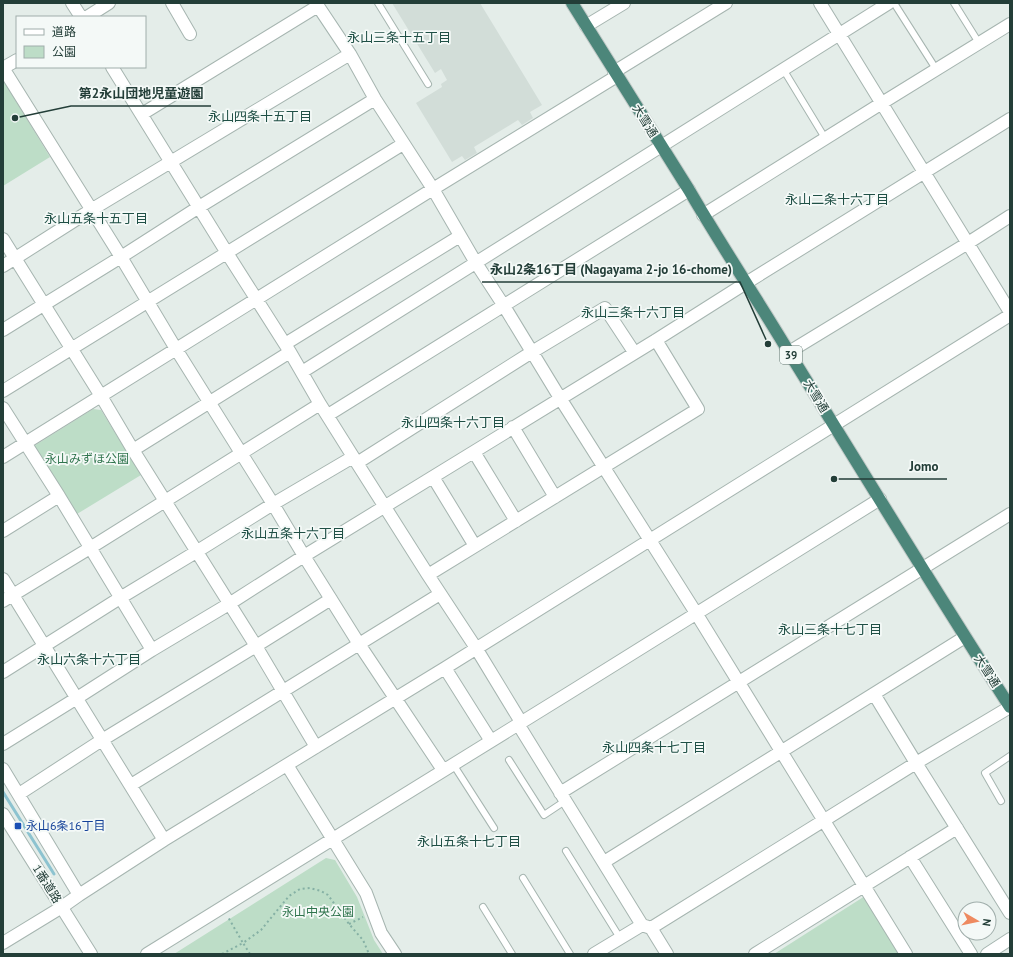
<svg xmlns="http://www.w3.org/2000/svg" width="1013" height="957" font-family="'PT Sans','Noto Sans JP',sans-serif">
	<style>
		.built { fill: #d2ddd8 }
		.green { fill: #bdddc7 }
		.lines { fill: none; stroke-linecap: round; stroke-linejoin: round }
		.stream { stroke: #8dc3d0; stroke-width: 3 }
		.service-casing { stroke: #a6b5b0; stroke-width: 8 }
		.minor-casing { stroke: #a6b5b0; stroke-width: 14 }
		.tertiary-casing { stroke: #a6b5b0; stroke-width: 14 }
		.trunk-casing { stroke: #c1c9c7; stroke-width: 14 }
		.path { stroke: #85b0a4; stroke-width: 2; stroke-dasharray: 2 3; stroke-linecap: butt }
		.service { stroke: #fff; stroke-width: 6 }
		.minor { stroke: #fff; stroke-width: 12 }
		.tertiary { stroke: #fff; stroke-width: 12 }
		.trunk { stroke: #4c867a; stroke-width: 12 }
		.transit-dot { fill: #1a4fb4; stroke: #f4f9f7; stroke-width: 1.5 }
		.labels { text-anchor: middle; stroke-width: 3.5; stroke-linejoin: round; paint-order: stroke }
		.shield { fill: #f4f9f7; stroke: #627671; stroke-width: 1 }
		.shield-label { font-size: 11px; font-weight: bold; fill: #233e38 }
		.street-label { font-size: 12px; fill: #233e38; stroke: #f4f9f7 }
		.park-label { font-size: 12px; fill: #2f744d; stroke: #f4f9f7 }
		.transit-label { font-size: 12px; fill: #164399; stroke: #f4f9f7; text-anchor: start }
		.neighbourhood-label { font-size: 13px; fill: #205046; stroke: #f4f9f7 }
		.leader { fill: none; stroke: #233e38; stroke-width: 1.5 }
		.callout-dot { fill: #233e38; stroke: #f4f9f7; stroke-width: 1.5 }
		.callout-label { font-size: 13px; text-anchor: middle; font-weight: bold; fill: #233e38; stroke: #f4f9f7; stroke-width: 3.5; stroke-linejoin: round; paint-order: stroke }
	</style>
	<rect width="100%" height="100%" fill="#e4ede9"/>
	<!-- built -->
	<path class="built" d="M 392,3 L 480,3 L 542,105 L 530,112 L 533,118 L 522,125 L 518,120 L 474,147 L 477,153 L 465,160 L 462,156 L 452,162 L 416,103 L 442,87 L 441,84 L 447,80 L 441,69 L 435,73 Z"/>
	<!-- green -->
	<path class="green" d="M 3,80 L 50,157 L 3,186 Z
		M 93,409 L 101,410 L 141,475 L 77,514 L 34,446 Z
		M 326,858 L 335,860 L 357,897 L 374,940 L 383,954 L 174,954 Z
		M 865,896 L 900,954 L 774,954 Z"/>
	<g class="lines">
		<!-- stream -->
		<path class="stream" d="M 3,792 L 54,874"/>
		<defs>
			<path id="service" d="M 378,3 L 428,84
				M 894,3 L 936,69
				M 954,3 L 979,43
				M 783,69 L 825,138
				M 509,760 L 544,815 L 565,801
				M 453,764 L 494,828
				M 1001,801 L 985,773 L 1010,756
				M 566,851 L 620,938
				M 523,878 L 570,954
				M 483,907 L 512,954"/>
			<path id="minor" d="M 72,3 L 81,17
				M 172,3 L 190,34
				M 316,3 L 350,54 L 375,99 L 433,189 L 476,263 L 504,306 L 560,398 L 696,613 L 906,954
				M 820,3 L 1010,312
				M 87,17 L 109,3
				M 586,26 L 624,3
				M 112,67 L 227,253 L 290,352 L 320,404 L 357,463 L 428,575 L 476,648 L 521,722
				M 3,68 L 121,257 L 176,349 L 273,504 L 304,556 L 359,644 L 443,770
				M 3,68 L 17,60
				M 614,72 L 726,3
				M 142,114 L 318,6
				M 703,215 L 882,103 L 1010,24
				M 3,239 L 101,396 L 133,450 L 256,646 L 316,747
				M 3,266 L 91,210 L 350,54
				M 3,330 L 121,257 L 199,207 L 375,99
				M 285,344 L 460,236
				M 789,352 L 968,243 L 1010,216
				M 302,372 L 889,3
				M 3,391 L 403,144
				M 3,408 L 59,496 L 152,650
				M 328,415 L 689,190
				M 513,427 L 555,497
				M 133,450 L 290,352
				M 474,452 L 516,521
				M 3,457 L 433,189 L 617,76
				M 357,463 L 532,352 L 605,308 L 634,352
				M 433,477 L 475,546
				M 3,531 L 59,496
				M 428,575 L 698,409 L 656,340
				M 3,579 L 164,840
				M 3,601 L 90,548 L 320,404
				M 445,668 L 491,741
				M 3,672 L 120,598 L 196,552 L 273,504 L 353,457
				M 874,694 L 916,763 L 1010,913
				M 518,724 L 642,925 L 651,928 L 667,954
				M 3,744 L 77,698 L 152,650 L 229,604 L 304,556 L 656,340 L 746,283 L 1010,119
				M 287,765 L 366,893 L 381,933 L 395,954
				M 3,769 L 79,895
				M 131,785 L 440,594
				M 560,793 L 1010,514
				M 19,794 L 102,740 L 256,646 L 331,599
				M 910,857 L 971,954
				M 604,862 L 965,637
				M 651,928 L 916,763 L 1010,707
				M 3,943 L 62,907 L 79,895 L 164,840 L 445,668 L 1010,315
				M 147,954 C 392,804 636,651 880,499
				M 594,954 L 642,925
				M 755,954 L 957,828
				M 987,954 L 1010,939"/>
			<path id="tertiary" d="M 3,814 L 91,954"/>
			<path id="trunk" d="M 572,3 L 689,190 C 721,245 757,299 790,354 C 863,472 935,591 1010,707"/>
		</defs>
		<!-- service casing -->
		<use href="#service" class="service-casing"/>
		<!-- minor casing -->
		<use href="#minor" class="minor-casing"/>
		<!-- tertiary casing -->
		<use href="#tertiary" class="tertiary-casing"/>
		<!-- trunk casing -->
		<use href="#trunk" class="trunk-casing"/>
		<!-- path -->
		<path class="path" d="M 349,924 L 363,917
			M 222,954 L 243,943 L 228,917
			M 250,954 L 243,943 L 261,930 L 289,896 L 300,889 L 310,888 L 321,891 L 328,895 L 349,924 L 363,940 L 369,954
			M 310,954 L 322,954"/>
		<!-- service -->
		<use href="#service" class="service"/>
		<!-- minor -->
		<use href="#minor" class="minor"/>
		<!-- tertiary -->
		<use href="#tertiary" class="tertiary"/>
		<!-- trunk -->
		<use href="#trunk" class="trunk"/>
	</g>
	<!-- markers -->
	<rect class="transit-dot" x="14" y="822" width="8" height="8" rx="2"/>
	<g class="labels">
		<!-- shield labels -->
		<rect class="shield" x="780" y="346" width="22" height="18" rx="3"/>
		<g class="shield-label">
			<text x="791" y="359">39</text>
		</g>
		<!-- street labels -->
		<g class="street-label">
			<text transform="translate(645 121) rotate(58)" y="4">大雪通</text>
			<text transform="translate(816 396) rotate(59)" y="4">大雪通</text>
			<text transform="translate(987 671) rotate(57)" y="4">大雪通</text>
			<text transform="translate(47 884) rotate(58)" y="4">1番道路</text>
		</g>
		<!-- park labels -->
		<g class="park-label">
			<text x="87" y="463">永山みずほ公園</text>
			<text x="318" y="916">永山中央公園</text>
		</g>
		<!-- transit labels -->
		<g class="transit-label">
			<text x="26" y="830">永山6条16丁目</text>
		</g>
		<!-- neighbourhood labels -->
		<g class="neighbourhood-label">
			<text x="399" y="42">永山三条十五丁目</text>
			<text x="260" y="121">永山四条十五丁目</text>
			<text x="837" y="204">永山二条十六丁目</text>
			<text x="96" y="223">永山五条十五丁目</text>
			<text x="633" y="317">永山三条十六丁目</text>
			<text x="453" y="427">永山四条十六丁目</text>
			<text x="293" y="538">永山五条十六丁目</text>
			<text x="830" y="634">永山三条十七丁目</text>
			<text x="89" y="664">永山六条十六丁目</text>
			<text x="654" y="752">永山四条十七丁目</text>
			<text x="469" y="846">永山五条十七丁目</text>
		</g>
	</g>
	<!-- callouts -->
	<path class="leader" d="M15 118L71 106H211M768 344L740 282H482M834 479L902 479H947"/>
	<g class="callout-dot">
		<circle cx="15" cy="118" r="4"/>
		<circle cx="768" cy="344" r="4"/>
		<circle cx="834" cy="479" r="4"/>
	</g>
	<g class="callout-label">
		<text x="141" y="98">第2永山団地児童遊園</text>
		<text x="611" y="274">永山2条16丁目 (Nagayama 2-jo 16-chome)</text>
		<text x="924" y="471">Jomo</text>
	</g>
	<!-- border -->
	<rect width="1013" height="957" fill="none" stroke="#233e38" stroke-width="8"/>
	<!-- legend -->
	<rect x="16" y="16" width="130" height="52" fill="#f4f9f7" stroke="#a0aeab"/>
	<rect x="24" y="29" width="20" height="6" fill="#ffffff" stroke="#a0aeab"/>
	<text x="52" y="36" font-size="12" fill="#233e38">道路</text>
	<rect x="24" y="46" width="20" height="12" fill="#bdddc7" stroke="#a0aeab"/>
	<text x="52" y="56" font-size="12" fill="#233e38">公園</text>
	<!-- north arrow -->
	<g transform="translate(977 921) rotate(99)"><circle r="19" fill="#f4f9f7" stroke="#a0aeab"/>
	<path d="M0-3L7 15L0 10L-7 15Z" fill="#ee8a60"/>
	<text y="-6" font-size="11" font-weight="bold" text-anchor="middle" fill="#233e38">N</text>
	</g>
</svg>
